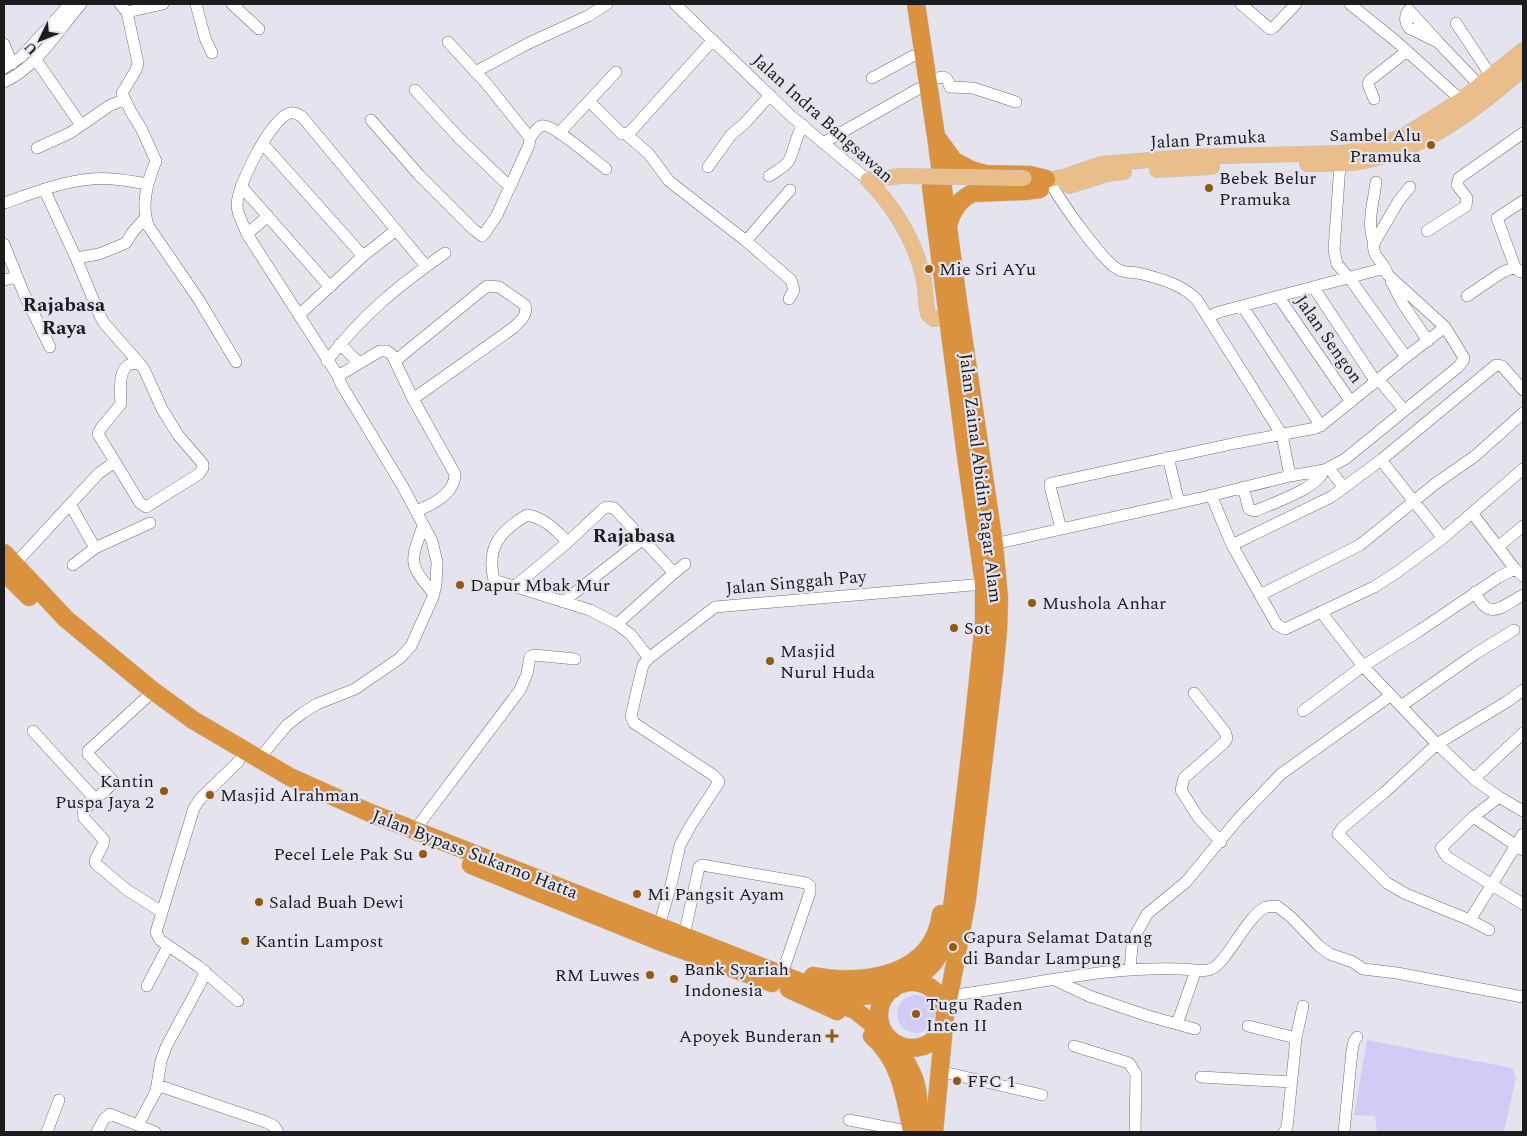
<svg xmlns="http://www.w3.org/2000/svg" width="1527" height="1136" font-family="Spectral,serif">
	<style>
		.green { fill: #d1cbf6 }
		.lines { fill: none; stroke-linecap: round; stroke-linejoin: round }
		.minor-casing { stroke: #706f78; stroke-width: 12 }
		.major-casing { stroke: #c4c4c5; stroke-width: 16 }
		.highway-casing { stroke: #c4c4c5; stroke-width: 19 }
		.minor { stroke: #fff; stroke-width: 11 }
		.major { stroke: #e9be8b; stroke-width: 15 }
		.highway { stroke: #da923e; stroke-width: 18 }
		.major-bridge-casing { stroke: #c4c4c5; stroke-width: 16; stroke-linecap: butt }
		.major-bridge { stroke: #e9be8b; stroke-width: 15 }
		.poi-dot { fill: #915a11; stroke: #e5e4ee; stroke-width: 2 }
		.labels { text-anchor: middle; stroke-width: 4.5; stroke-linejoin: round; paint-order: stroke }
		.street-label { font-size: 18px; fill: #1c1c1f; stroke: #e5e4ee }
		.poi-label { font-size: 18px; fill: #1c1c1f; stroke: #e5e4ee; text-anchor: start }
		.quarter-label { font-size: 20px; font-weight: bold; fill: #1c1c1f; stroke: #e5e4ee }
	</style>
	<rect width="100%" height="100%" fill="#e5e4ee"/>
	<!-- green -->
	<path class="green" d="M897 1014a19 19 0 1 1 38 0a19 19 0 1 1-38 0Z
		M 1367,1040 L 1512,1068 L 1516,1077 L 1504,1132 L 1377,1132 L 1375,1116 L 1354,1115 Z"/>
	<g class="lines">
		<defs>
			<path id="minor" d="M 120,4 L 127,12 L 138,63 L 136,70 L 122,93 L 131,112 L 141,128 L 156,161 C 147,182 140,206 149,227 L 199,300 L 236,362
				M 196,4 L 205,38 L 212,53
				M 232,4 L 259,29
				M 675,4 L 791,116 L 868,180
				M 1241,4 L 1270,29 L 1274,27 L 1296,4
				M 1350,4 L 1398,43 L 1461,100
				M 127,12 L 163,4
				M 1456,23 L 1491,76
				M 1438,42 L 1409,10 C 1404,16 1405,22 1409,28 L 1438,42 L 1479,85
				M 4,44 L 12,64
				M 36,60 L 81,125
				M 4,68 L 21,57 L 70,4
				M 475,72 L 529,43 L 588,16 L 607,4
				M 872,78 L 913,56
				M 928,80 L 943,77 L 947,79 L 950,87 L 973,88 L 1016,102
				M 4,82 C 37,67 58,31 81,4
				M 415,90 L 460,139 L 510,187
				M 1374,99 L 1368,84 L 1370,80 L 1407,51
				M 589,101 L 616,72
				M 371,120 L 419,175 L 473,229 L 482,236 L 485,233 L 497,215 L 529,145 L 530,138 L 486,83 L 448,42
				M 559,133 L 589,101 L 622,134 L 630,132 L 713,40
				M 626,134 L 649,154 L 669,181 L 746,241 L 791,280 L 794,290 L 789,299
				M 530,138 C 533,135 536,128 541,126 C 551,122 596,161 606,169
				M 823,143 L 918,89
				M 263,144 L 363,256
				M 37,148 L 70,133 L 109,106 L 125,99
				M 1340,164 L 1334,250 L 1337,264 L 1350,279 L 1406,357
				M 708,167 L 731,135 L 745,123 L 770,95
				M 769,176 C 775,172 783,168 788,162 C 795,151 795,136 803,125
				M 241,186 L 330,287
				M 44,189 L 76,258 L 100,316 L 104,323 L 140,364 L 144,369 L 162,409 L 178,435 L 203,464 L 203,468 L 199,474 L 146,507 L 140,503 L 98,434 L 101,428 L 121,404 C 120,388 117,359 140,364
				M 1054,189 C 1065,207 1102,261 1119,270 C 1126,273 1135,272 1142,274 C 1162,279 1183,285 1197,300 L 1282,435 L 1290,476
				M 1523,201 L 1497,218 L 1515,267 L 1520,272 L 1523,272
				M 4,203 C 39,191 75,176 113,179 C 124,180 136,182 147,184
				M 396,230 L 426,266
				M 1427,231 L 1466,206 L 1467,198 L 1457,185 L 1459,178 L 1523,133
				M 247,234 L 268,216
				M 746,241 L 790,190
				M 1374,242 C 1366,225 1374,200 1376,182
				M 4,244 L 24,294 L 50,347
				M 76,258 L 99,254 L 126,243 L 132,233 L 145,218
				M 1385,268 L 1375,254 L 1373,245 L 1398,202 L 1410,187
				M 4,280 L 17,277
				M 1391,281 L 1403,304 L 1428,341
				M 1314,288 L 1376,382
				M 1278,296 L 1351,402
				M 1467,296 L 1501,273 L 1515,267
				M 1243,307 L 1321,426
				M 340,344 L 359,363
				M 327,361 C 362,315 398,286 445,253
				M 395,361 L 487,286 L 499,287 L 525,305 C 528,316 520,321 513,328 L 413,399
				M 338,376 L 380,351 L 387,351 L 392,355 L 413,399 L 455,474 C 455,494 432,505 416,511
				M 1379,380 L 1404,410
				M 1168,457 L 1179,503
				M 1381,460 L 1443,538
				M 1329,468 L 1344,488
				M 1243,487 L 1249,509 L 1255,511 C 1273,503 1317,489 1324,470
				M 1211,495 L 1232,545 L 1277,625 L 1285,629 L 1374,587 L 1396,573 L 1443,538 L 1523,469
				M 70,504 L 95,548
				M 1472,513 L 1515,569 L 1523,576
				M 423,526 C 410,563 408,563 434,594
				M 1061,529 L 1051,490 L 1050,484 L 1052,483 L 1236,443 L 1316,428 L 1323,424 L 1406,357 L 1445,327
				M 568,542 C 555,530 545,518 527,515 C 500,531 486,547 494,580 L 590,610 L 617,624 L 631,635 L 649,658
				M 994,544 L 1205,497 L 1290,476 L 1324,470 L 1345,459 L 1458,367 L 1463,361 L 1464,358 L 1445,327 L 1388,275 L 1385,268 L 1219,312 L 1208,317
				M 1232,545 L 1331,497 L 1381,460 L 1496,365 L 1502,366 L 1523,390
				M 1498,547 L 1523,526
				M 14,565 L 99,473 L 115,462
				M 73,565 L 95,548 L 150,523
				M 674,573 L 685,564
				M 515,586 L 568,542 L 603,509 L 607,507 L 614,508 L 674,573 L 617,624
				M 1475,592 C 1489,622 1501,607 1523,595
				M 1260,595 L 1360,545 L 1435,484 L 1475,456 L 1523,413
				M 563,602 L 643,539
				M 1321,612 L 1363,666 L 1437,744 L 1474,779 L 1499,797 L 1523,811
				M 1194,693 L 1225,732 L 1227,738 L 1225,742 L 1184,778 L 1181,790 L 1198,817 L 1221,842
				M 146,698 L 88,751 L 88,754 L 112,780 L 112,784 L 83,811 L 84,818 L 104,840 C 103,848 97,854 95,861 L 96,864 L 127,890 L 162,912
				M 1401,706 L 1475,654 L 1514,630
				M 1303,711 L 1363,666 L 1419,631 L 1499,577 L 1515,569
				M 33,731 L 95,799
				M 259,759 L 287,725 L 304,712 L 317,704 L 355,689 L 400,658 L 411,646 L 433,597 L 436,585 L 437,562 L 432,541 L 403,487 L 341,384 L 338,376 L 247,234 C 244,225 237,215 237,205 C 237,186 271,118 290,113 C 296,112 300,115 304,119 L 396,230 L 363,256 L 299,315
				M 1474,779 L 1523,733
				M 1499,797 L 1473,817 L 1441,848 L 1447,857 L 1523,904
				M 1473,817 L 1523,850
				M 414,831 L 520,690 L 527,674 L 530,657 L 534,655 L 575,659
				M 1470,920 L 1523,834
				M 659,926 L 672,881 L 680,845 L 691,825 L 719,782 L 718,780 L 713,775 L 634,723 L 631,716 L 643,665 L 649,658 L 715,607 L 984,584
				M 1489,930 L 1470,920 L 1406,894 L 1387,883 L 1338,834 L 1343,827 L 1385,792 L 1437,744 L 1508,701 L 1523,690
				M 684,936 L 699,867 L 702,865 L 806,883 L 810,886 L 810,892 L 782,974
				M 1130,970 L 1132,946 L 1136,934 L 1147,914 L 1186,882 L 1238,819 L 1281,774 L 1390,696
				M 1053,979 L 1089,996 L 1148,1016 L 1177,1024 L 1196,970 C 1200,970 1204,971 1208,970 C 1226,967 1244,918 1266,907 C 1269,906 1274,907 1277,906 L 1291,917 L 1319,946 L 1330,954 L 1353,962 L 1363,969 L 1397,973 L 1523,997
				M 147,986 L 168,946
				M 947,996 C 1030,986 1113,963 1196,970
				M 238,1001 L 198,966 L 160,940 L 156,932 L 194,808 L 200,799 L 239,761
				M 1177,1024 L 1195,1029
				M 1248,1026 L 1296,1038
				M 1074,1046 L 1129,1063 L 1136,1074 L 1135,1132
				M 939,1071 L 1042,1095
				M 1201,1077 L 1292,1082
				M 157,1085 L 161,1061 L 166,1047 L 201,982 L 205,971
				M 849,1120 L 912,1132
				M 138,1125 L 156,1091 L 157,1085 L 266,1122 L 274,1126 L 278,1132
				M 47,1132 L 59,1100
				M 97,1132 L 104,1119 L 110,1114 L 155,1132
				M 1284,1132 L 1287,1128 L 1296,1038 L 1303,1006
				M 1344,1132 L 1352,1051 L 1354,1041 L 1357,1037"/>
			<path id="major" d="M 1307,164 C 1327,164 1346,165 1365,161 C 1427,148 1477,109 1523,69
				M 1157,170 L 1212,167
				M 1036,179 L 1052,179 L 1066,176 L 1101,164 L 1185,157 L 1342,153 L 1370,148 L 1403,136 L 1421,125 L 1461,100 L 1523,50
				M 868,180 C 894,207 914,239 923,276 C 926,289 925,302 928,314 L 934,319 L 947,318
				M 868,180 L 901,176
				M 1069,186 L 1107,174 L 1124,172"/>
			<path id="highway" d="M 916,4 L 936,136 L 958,302 L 994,544 L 999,598 L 998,631 L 994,672 L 967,899 L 946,1012
				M 938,139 L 954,161 L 971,170 L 985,174 L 1030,175 L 1046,179
				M 948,225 C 952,211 959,199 973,193 L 1025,191 L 1040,189
				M 4,553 L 66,619 L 152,690 L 193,720 L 290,777 L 368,812 L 808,985 C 841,995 859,1002 893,989
				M 4,572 L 29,597
				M 471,865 L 656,940 L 772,983
				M 813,976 C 864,985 933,977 941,914
				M879 1015a33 33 0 1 1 66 0a33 33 0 1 1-66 0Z
				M 902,984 C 934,971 941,956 950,925 L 971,747 L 984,623 L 984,584 L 966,456 L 931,187
				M 789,989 L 837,1011
				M 828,1000 L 855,1010 L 885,1034
				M 872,1036 C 901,1061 905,1097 912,1132
				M 893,1042 C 917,1076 920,1087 919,1129
				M 934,1132 L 944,1026"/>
		</defs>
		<!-- minor casing -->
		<use href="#minor" class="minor-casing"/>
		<!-- major casing -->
		<use href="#major" class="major-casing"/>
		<!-- highway casing -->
		<use href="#highway" class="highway-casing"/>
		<!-- minor -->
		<use href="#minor" class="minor"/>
		<!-- major -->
		<use href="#major" class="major"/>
		<!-- highway -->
		<use href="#highway" class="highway"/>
		<defs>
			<path id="major-bridge" d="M 901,176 L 1024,178"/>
		</defs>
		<!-- major-bridge casing -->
		<use href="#major-bridge" class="major-bridge-casing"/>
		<!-- major-bridge -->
		<use href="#major-bridge" class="major-bridge"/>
	</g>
	<!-- markers -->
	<g class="poi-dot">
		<circle cx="1431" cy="145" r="5"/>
		<circle cx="1209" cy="188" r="5"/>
		<circle cx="929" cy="269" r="5"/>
		<circle cx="460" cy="585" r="5"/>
		<circle cx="1032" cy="603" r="5"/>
		<circle cx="954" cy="628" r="5"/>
		<circle cx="770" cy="661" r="5"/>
		<circle cx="164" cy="791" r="5"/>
		<circle cx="210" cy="795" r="5"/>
		<circle cx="423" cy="854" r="5"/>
		<circle cx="637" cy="894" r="5"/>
		<circle cx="259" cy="902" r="5"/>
		<circle cx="245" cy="941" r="5"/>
		<circle cx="953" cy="947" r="5"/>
		<circle cx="650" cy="975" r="5"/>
		<circle cx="674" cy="979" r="5"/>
		<circle cx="916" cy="1014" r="5"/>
		<path d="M829.5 1028.5h5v5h5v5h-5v5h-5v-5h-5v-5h5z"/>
		<circle cx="957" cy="1081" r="5"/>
	</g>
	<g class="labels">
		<!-- street labels -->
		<g class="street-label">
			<text transform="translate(823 118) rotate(42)" y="6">Jalan Indra Bangsawan</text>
			<text transform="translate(1208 139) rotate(-3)" y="6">Jalan Pramuka</text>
			<text transform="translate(1329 339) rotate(55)" y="6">Jalan Sengon</text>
			<text transform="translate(981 478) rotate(83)" y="6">Jalan Zainal Abidin Pagar Alam</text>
			<text transform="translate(796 582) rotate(-5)" y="6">Jalan Singgah Pay</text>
			<text transform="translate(475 854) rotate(21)" y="6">Jalan Bypass Sukarno Hatta</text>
		</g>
		<!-- poi labels -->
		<g class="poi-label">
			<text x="1421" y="141" text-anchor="end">Sambel Alu<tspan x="1421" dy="21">Pramuka</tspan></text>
			<text x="1219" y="184">Bebek Belur<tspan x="1219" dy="21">Pramuka</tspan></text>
			<text x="939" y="275">Mie Sri AYu</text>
			<text x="470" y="591">Dapur Mbak Mur</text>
			<text x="1042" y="609">Mushola Anhar</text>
			<text x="964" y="634">Sot</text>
			<text x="780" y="657">Masjid<tspan x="780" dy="21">Nurul Huda</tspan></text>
			<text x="154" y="787" text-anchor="end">Kantin<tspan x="154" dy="21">Puspa Jaya 2</tspan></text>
			<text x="220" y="801">Masjid Alrahman</text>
			<text x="413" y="860" text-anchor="end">Pecel Lele Pak Su</text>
			<text x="647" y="900">Mi Pangsit Ayam</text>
			<text x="269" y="908">Salad Buah Dewi</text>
			<text x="963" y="943">Gapura Selamat Datang<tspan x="963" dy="21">di Bandar Lampung</tspan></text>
			<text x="255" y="947">Kantin Lampost</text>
			<text x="684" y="975">Bank Syariah<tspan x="684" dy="21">Indonesia</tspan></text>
			<text x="640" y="981" text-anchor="end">RM Luwes</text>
			<text x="926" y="1010">Tugu Raden<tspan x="926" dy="21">Inten II</tspan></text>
			<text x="822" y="1042" text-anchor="end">Apoyek Bunderan</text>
			<text x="967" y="1087">FFC 1</text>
		</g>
		<!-- quarter labels -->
		<g class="quarter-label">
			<text x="64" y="311">Rajabasa<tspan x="64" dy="23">Raya</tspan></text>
			<text x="634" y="542">Rajabasa</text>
		</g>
	</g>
	<!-- border -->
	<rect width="1527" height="1136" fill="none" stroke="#1c1c1f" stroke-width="10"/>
	<!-- north arrow -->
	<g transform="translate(40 40) rotate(227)" stroke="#e5e4ee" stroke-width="4" paint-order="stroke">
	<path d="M0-4L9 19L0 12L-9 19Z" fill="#1c1c1f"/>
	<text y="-8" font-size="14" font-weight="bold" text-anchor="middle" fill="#1c1c1f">U</text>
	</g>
</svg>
